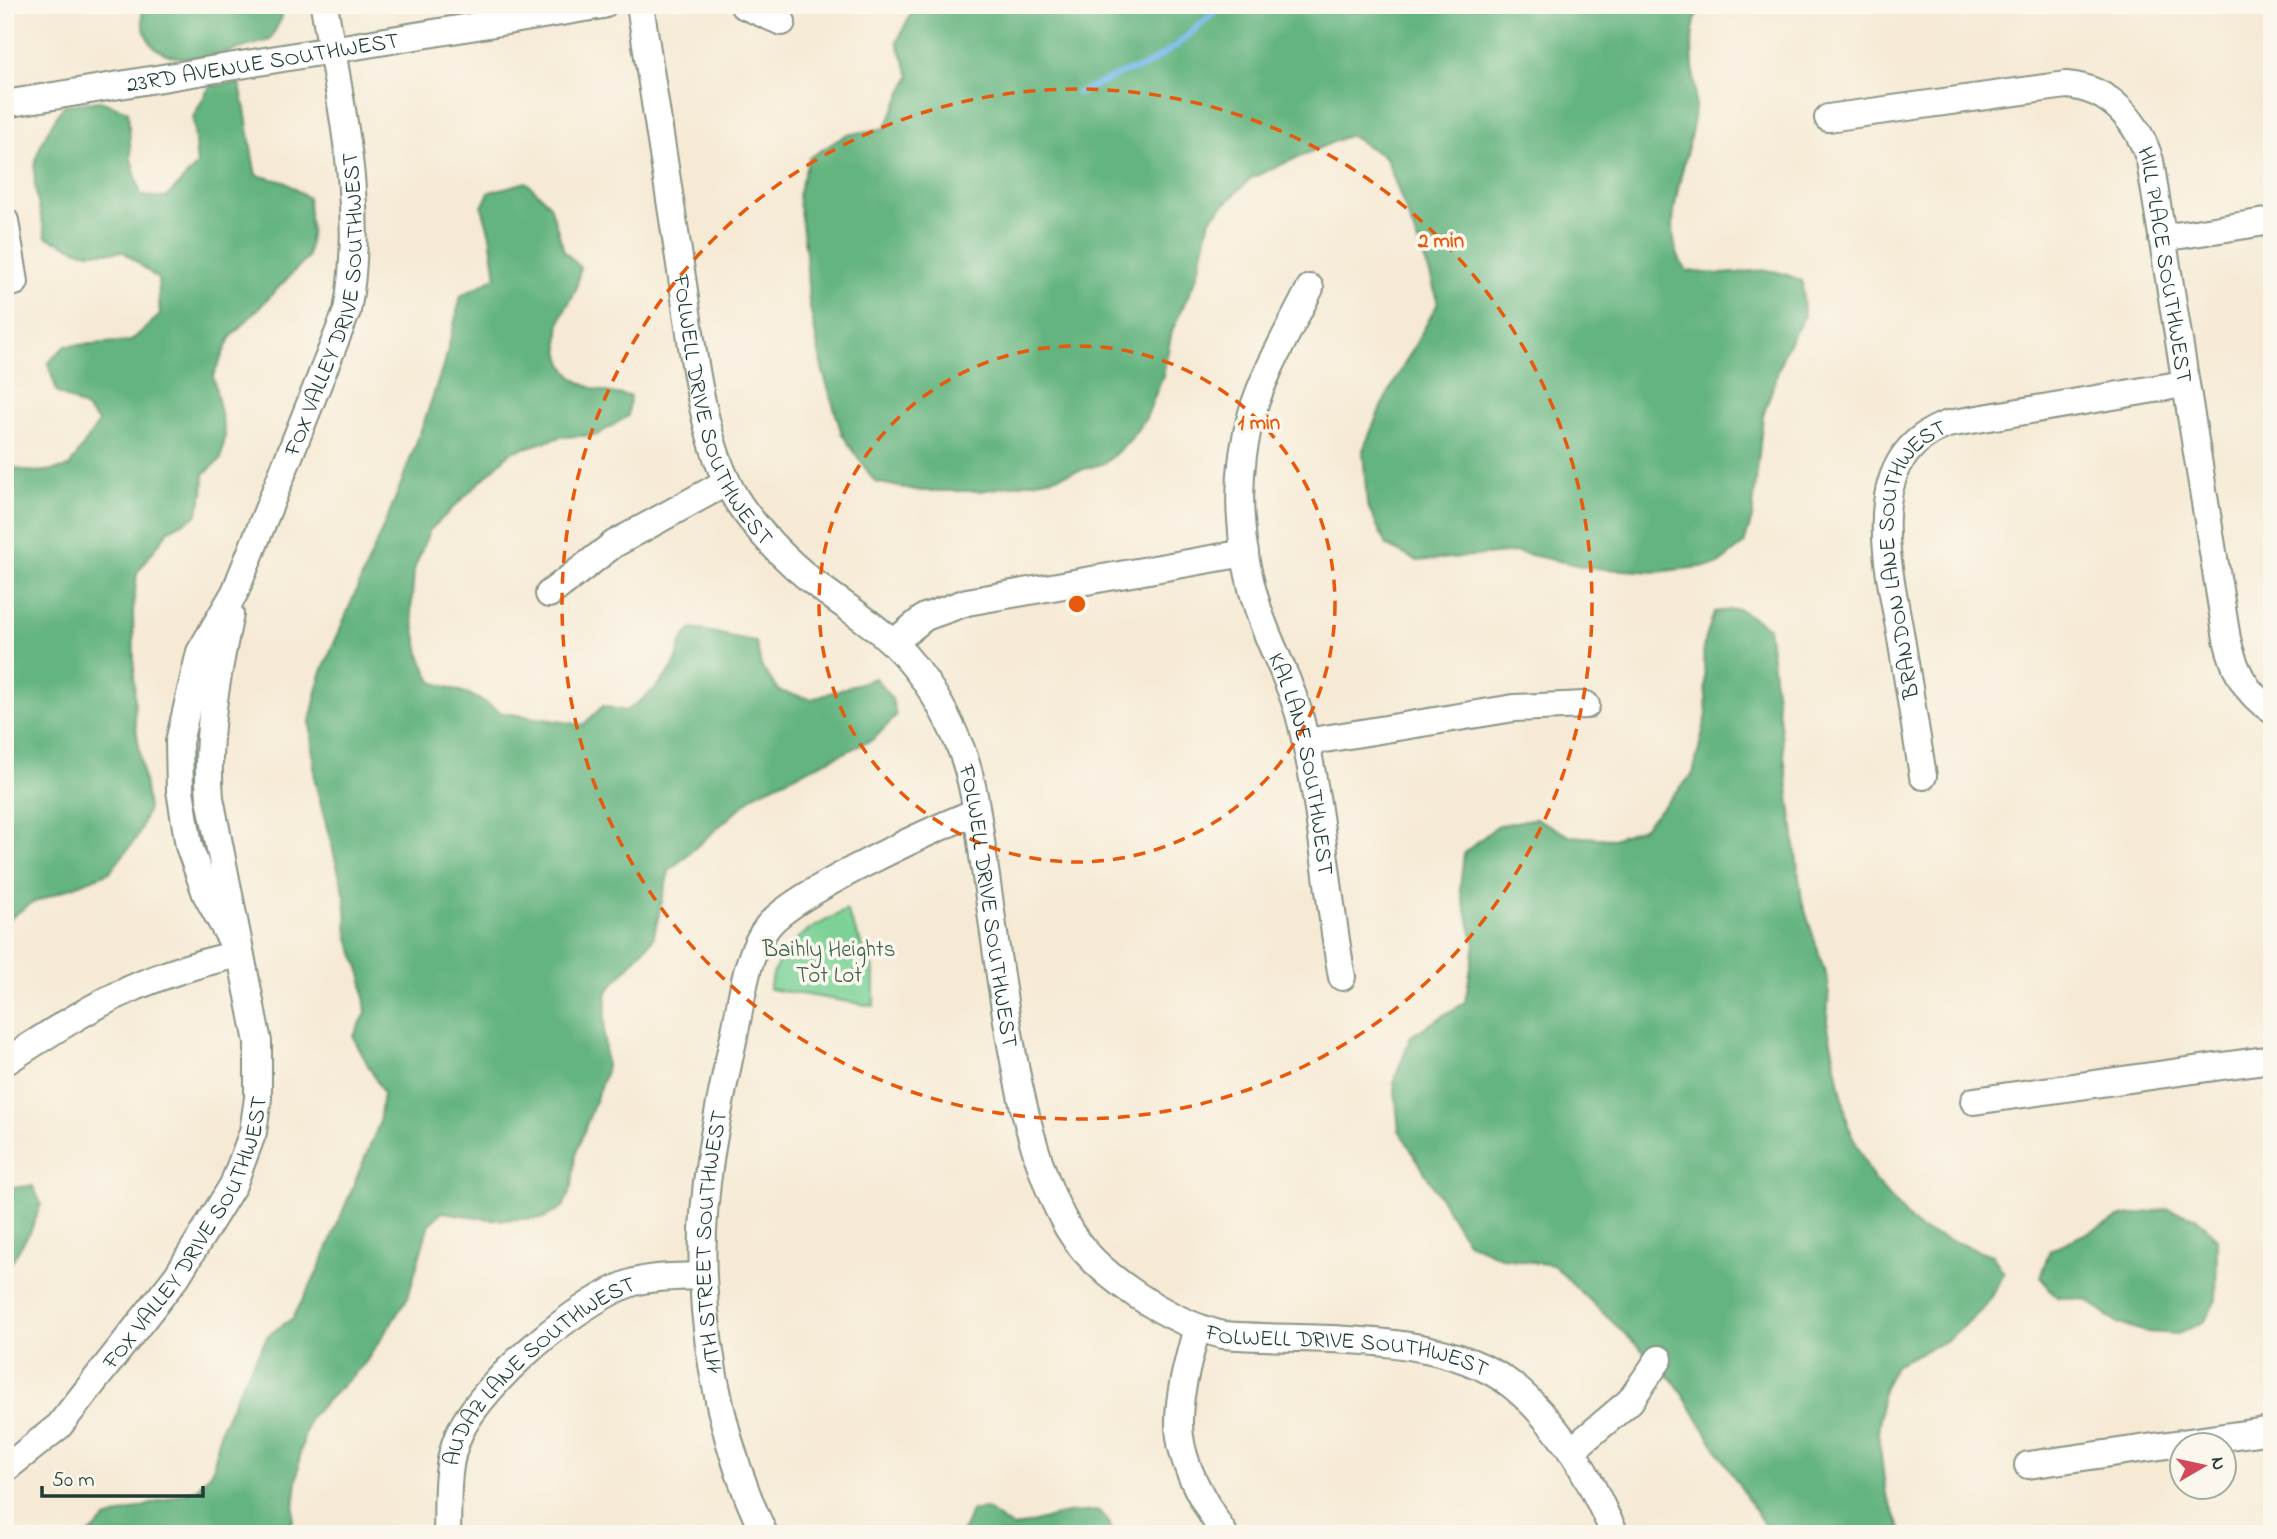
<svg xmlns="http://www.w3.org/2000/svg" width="2277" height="1539" font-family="'Indie Flower',sans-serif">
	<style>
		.green { fill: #7bd296; stroke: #4d8865; stroke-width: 2 }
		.forest { fill: #64b47f; stroke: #42785a; stroke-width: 2 }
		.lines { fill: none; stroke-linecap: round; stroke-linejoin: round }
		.stream { stroke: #78baed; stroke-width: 6 }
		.minor-casing { stroke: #8a9484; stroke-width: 30 }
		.minor { stroke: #fff; stroke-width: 26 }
		.ring { fill: none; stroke: #e8590c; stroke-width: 3.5; stroke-dasharray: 12 9 }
		.labels { text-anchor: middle; stroke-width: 7; stroke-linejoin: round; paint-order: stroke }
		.street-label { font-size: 23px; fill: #1f3d34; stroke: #fbf7ec }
		.park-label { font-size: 23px; fill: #36624c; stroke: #fbf7ec }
		.centre { fill: #e8590c; stroke: #fbf7ec; stroke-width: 3.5 }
		.ring-label { font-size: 21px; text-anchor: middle; font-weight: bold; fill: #e8590c; stroke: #fbf7ec; stroke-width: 7; stroke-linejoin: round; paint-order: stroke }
	</style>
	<rect width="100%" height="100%" fill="#fbf7ec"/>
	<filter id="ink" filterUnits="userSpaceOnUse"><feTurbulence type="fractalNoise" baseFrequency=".0143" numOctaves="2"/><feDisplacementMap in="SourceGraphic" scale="14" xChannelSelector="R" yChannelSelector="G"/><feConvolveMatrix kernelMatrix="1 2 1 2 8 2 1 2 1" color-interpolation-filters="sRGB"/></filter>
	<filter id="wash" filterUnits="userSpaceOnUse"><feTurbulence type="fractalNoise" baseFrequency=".00686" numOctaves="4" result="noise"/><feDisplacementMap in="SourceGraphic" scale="28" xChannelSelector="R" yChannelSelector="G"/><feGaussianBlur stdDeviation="1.57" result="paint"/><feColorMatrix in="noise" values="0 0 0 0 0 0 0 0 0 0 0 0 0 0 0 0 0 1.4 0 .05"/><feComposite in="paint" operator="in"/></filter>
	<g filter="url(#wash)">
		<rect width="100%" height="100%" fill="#f6ead5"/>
		<!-- green -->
		<path class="green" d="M 846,910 L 874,971 L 874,1006 L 769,989 C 779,942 806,931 846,910 Z"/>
		<!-- forest -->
		<path class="forest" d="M 150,5 L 280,5 L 282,17 L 270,40 C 226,53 142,84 142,11 Z
			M 915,5 L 1700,5 C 1685,42 1696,69 1695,105 C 1694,154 1652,229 1687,271 C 1698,272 1709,274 1720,274 C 1759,273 1762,263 1802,281 L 1804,317 L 1785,350 L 1763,416 L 1752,518 L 1744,544 L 1717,565 L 1656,572 L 1591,568 L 1517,552 L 1417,561 L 1386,545 L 1367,504 L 1363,450 L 1381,407 L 1438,303 L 1431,277 L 1386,158 L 1349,135 L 1251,178 L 1210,219 L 1197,276 L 1172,331 L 1163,375 L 1146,418 L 1129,441 L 1105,463 L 1053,478 L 981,491 L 921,491 L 875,482 L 842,434 L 822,368 L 809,302 L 806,254 L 798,195 L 809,158 L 846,135 L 885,128 L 910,76 L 897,42 Z
			M 239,83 C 248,114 249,144 256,175 L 285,182 L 308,198 L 311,231 L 308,257 L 230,338 L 213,376 L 225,434 L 221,459 L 204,474 L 203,494 L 196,516 L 169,530 L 137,573 L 133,611 L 135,720 L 148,808 L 138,836 L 110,872 L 30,904 L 5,922 L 5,462 C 24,476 47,472 69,467 L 99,422 L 84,407 L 57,392 L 48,363 L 65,346 L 131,341 L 160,315 L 158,279 L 124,252 L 83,252 L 46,237 C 30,170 26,163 64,105 L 100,101 L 128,111 L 131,159 L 141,196 L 166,198 L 197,165 L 193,117 L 210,86 Z
			M 526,182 L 550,205 L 564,251 L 580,267 C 579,274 578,282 576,289 C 572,300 562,311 560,323 C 551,379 584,390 630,396 L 628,416 L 597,435 L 561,437 L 511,452 L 429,531 L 414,570 L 411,611 L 421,658 L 432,682 L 469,694 L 503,713 L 583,725 L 603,706 L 626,711 C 644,698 662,685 674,665 C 684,648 673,644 694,628 L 756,642 L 761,666 L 779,691 L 812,699 L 875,678 L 892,699 L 896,716 L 874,739 L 757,793 L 669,871 L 653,939 L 607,991 L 604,1031 L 606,1071 L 575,1156 L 572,1186 L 563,1207 L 544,1218 L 495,1220 L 442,1212 L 429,1224 L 408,1297 L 390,1325 L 365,1363 L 309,1418 L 300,1453 L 292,1526 L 298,1534 L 89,1534 L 106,1519 L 197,1489 L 213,1470 L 221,1428 L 239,1390 L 268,1335 L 293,1318 L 318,1271 L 379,1124 L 383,1093 L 353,1037 L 366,1013 L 362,977 L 348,935 L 345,896 L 315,782 L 310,721 L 321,674 L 396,497 L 424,422 L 445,361 L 461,296 L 496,277 L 490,235 L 482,207 L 489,192 Z
			M 1739,609 L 1768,627 L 1802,901 L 1829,985 L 1827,1022 L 1849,1129 L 1874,1180 L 1918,1229 L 1992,1255 L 2004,1273 L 1985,1307 L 1946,1341 L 1896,1364 L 1883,1389 L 1878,1433 L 1886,1494 L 1903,1534 L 1770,1534 L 1674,1381 L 1553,1265 L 1503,1258 L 1467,1242 L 1399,1130 L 1394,1081 L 1411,1036 L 1465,1002 L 1475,944 L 1460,889 L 1464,853 L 1497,826 L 1536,818 L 1569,836 L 1613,839 L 1643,828 L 1693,774 L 1707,714 L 1703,648 L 1714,612 Z
			M 33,1186 L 41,1204 L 31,1230 L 5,1272 L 5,1188 Z
			M 2167,1209 L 2196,1217 L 2217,1238 L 2216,1300 L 2205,1321 L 2178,1334 L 2146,1332 L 2116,1323 L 2087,1300 L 2057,1297 L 2040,1277 L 2050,1250 L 2121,1217 Z
			M 986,1509 L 1013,1528 L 1067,1513 L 1099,1511 L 1110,1524 L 1112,1534 L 962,1534 L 971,1511 Z"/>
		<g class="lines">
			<!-- stream -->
			<path class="stream" d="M 1078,93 L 1125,72 L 1144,67 L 1176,46 L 1222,5"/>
		</g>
	</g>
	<g filter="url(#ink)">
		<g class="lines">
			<defs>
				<g id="minor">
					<path id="s1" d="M 640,5 C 654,94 667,183 681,271 C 692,340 701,451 742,508 C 766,541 796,570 829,594 C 852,611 876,626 896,646 C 924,674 946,712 961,749 C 976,787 979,830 985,870 C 1001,975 1015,1136 1068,1228 C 1096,1276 1170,1322 1223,1335 C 1310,1342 1442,1329 1513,1386 C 1534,1403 1554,1427 1570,1449 C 1588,1474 1601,1506 1615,1534"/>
					<path d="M 743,5 L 782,22"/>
					<path id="s2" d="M 5,104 L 603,5"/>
					<path id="s3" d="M 1828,118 L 2066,85 C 2110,88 2138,121 2150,161 L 2227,639 C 2234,668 2245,694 2272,710"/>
					<path d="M 5,221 L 15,282"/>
					<path d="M 2162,238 L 2272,221"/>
					<path id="s4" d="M 1310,288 C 1290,329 1265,370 1252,413 C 1233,477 1238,549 1259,612 C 1272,651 1293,686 1302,726 C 1322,808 1327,894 1342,977"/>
					<path d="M 549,594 L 614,544 L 727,482"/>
					<path d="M 893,643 L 925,617 L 967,602 L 1245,553"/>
					<path d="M 1306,742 L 1514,708 L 1586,705"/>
					<path id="s5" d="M 1923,776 C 1916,730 1908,684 1901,638 C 1889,566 1857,457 1948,424 L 2184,384"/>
					<path id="s6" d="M 239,954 L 206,894 L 189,846 L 180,790 L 179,742 L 200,652 L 235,592 L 347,311 C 366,210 341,106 324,5"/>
					<path d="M 5,1062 C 89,1007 140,976 239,954"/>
					<path d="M 1974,1101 L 2272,1059"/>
					<path d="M 1197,1328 C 1170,1426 1169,1447 1224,1534"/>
					<path d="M 1571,1451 L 1630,1401 L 1659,1359"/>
					<path d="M 2028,1465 L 2272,1430"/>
					<path id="s7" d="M 5,1469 L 59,1426 L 177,1276 L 233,1185 L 253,1132 L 258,1098 L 258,1042 L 210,798 C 205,736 217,675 230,614"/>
					<path id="s8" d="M 447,1534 C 448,1500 445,1465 459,1434 C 482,1383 580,1299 634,1282 C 656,1276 680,1277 702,1276"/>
					<path id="s9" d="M 764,1534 C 727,1456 706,1363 703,1277 C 699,1197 717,1115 734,1036 C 742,1001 745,955 768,926 C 794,893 933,829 976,812"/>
				</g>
			</defs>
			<!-- minor casing -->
			<use href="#minor" class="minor-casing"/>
			<!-- minor -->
			<use href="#minor" class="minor"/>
		</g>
	</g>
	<!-- distance rings -->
	<g class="ring">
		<circle cx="1077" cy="604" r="258"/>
		<circle cx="1077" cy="604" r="515"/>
	</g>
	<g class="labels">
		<!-- street labels -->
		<g class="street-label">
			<text dy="8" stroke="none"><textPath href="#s2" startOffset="261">23RD AVENUE SOUTHWEST</textPath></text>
			<text dy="8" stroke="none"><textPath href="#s3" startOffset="466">HILL PLACE SOUTHWEST</textPath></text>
			<text dy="8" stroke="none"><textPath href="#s6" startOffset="691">FOX VALLEY DRIVE SOUTHWEST</textPath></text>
			<text dy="8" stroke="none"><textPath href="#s1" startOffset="416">FOLWELL DRIVE SOUTHWEST</textPath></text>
			<text dy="8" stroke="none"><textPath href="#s5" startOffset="228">BRANDON LANE SOUTHWEST</textPath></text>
			<text dy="8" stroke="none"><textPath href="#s4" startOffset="499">KAL LANE SOUTHWEST</textPath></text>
			<text dy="8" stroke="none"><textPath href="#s1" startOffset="1006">FOLWELL DRIVE SOUTHWEST</textPath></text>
			<text dy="8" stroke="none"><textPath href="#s7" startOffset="303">FOX VALLEY DRIVE SOUTHWEST</textPath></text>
			<text dy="8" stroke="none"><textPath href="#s9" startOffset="301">11TH STREET SOUTHWEST</textPath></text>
			<text dy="8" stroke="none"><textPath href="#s1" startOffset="1657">FOLWELL DRIVE SOUTHWEST</textPath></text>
			<text dy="8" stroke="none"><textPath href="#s8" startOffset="203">AUDAZ LANE SOUTHWEST</textPath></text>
		</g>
		<!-- park labels -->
		<g class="park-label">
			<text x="829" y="956">Baihly Heights<tspan x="829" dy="26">Tot Lot</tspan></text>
		</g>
	</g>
	<circle cx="1077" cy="604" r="10" class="centre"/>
	<g class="ring-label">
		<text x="1441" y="247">2 min</text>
		<text x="1259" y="429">1 min</text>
	</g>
	<!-- margin -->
	<rect width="2277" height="1539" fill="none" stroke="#fbf7ec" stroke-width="28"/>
	<!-- north arrow -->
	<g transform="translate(2203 1466) rotate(81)"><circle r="33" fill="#fbf7ec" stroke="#a3ada2" stroke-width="2"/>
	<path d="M0-5L12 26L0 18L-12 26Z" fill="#d1495b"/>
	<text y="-10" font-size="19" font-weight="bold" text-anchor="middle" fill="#1f3d34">N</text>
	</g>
	<!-- scale -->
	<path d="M42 1486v10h161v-10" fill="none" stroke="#1f3d34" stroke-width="3.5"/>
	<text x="52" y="1486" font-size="21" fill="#1f3d34" stroke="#fbf7ec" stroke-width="5" paint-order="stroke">50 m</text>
</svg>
